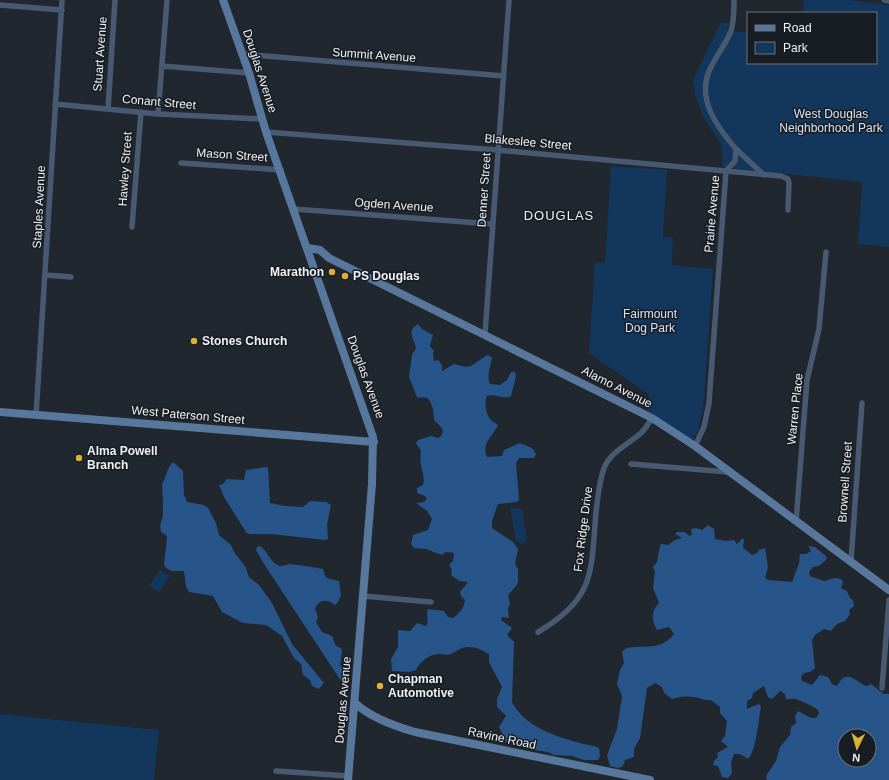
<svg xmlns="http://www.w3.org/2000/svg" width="889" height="780" viewBox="0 0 889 780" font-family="Arial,sans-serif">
<rect width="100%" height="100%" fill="#21272e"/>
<path fill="#13365d" d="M804 0H848L889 5V247L858 244 862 182 722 167 723 152 720 142 703 117 695 93 693 80 721 22 728 23 727 30 748 33V63H876V13H803Z
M611 166 667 170 663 237 673 238 672 265 713 269 704 402 698 431 692 440 647 410 649 395 589 353 595 262 605 263Z
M510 508 522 509 527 539 522 545 516 540Z
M160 570 170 576 159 592 149 586Z
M0 714 159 730 154 780H0Z"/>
<path fill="#275489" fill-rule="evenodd" d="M418 324 422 329 433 335 430 346 434 351 433 354 434 361 438 360 442 365V371L454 364 466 367 471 366 487 355 492 357C491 366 486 375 490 384L500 385 507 380 511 372H515L516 376 511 396C503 400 495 393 487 396 484 402 486 415 491 420 493 423 496 423 498 425 492 437 481 444 487 457L502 456 504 450 520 443 532 448 536 454 534 458H519L516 463 519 500 517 502 498 504 492 521V528L513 542 518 549 515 564 518 569V581L517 585 508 595 510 604 508 608 509 618 502 617 501 620 512 628 507 635 514 642 512 702C525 727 555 736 580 743 587 745 593 745 599 748L600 756 598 760H584L572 756 554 755 548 752 534 750 522 744 506 742 502 738V733L499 727 506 716 497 707V699L502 687 489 662V654C481 649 471 645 462 648 457 650 453 654 447 655 444 655 441 653 438 654 428 655 420 662 416 670L410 672 392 671 391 659 398 647V630L410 631 417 623 426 626C430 620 425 615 428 609L444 611 448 617 453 618C460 613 464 608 465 600L461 596 460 592 468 582 459 581 451 575 452 569 449 565 453 561 454 553 446 552 442 555 426 549 414 548 411 544 413 535 428 530 432 519 427 511 416 503 424 502 427 499 425 496 417 493V488L423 485C426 475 418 465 421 451L416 443 418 440 431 436 438 438 441 436C446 428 439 426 434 420 434 414 433 402 427 398 424 397 420 398 417 397L409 377 412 355 416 348C414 338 406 331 418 324Z
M173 462 183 471 184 495 187 502 204 505 208 508 216 523 219 535 231 545 234 552 245 566 249 577 259 585 272 603 292 644 324 683 319 689 312 686 310 680 303 675 301 664 294 658 282 636 266 625 243 623 222 612 213 596 189 592 186 586 184 571C175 571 169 573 164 565L167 536 161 532 160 526 163 515V501L162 484C167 477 166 468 173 462Z
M266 467 268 468 270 503 285 506 303 507 310 501 326 502 331 505 327 525 328 539 325 540 271 534H249L246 532 224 497 219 485 223 484 227 479 244 480 246 470Z
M708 525 714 529 715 539 726 541 734 540 737 544 742 539H744L743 548 752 555 757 553 759 550 765 548 768 567 765 578 768 580 792 582 799 563 800 554H806L811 551 808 546 815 547 827 557 826 560 819 566 813 567 809 572 810 576 824 581 835 578 841 579 843 582 841 588 847 591 850 598 853 600 854 606 849 610 850 614 845 621 837 624 831 631 824 629 815 635 812 640 815 668 810 672 804 673 801 677 802 681 812 685 820 675 828 677 832 684 836 686C839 684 840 680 843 678 851 673 859 684 867 686L871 684 884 694H889V780H767L766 776 776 761 780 747 790 735 791 727 796 723 795 716 798 711 811 718H816L819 714 818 710C811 705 803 702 796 699 792 698 790 700 786 699L785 694 780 691 772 699 768 697 764 686 753 693 752 698 747 701V709L759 704 761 707C758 721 757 749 748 759L740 754H734L731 763 732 773 728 778 722 777 718 766 713 765 714 761 718 757 717 753 728 747 721 741 725 736 727 721 720 713V707L711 700C704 701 699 697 692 697 684 696 679 697 672 699L664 693 662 687 655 683 647 688 640 738 634 749V757L625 760 623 766 619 768 610 766 607 755 617 729 621 703 622 696 617 684 620 670 624 663 622 652C630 640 658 656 674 634L669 627 657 630C652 620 650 612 659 603L653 588 655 572 653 567 657 562 660 546 661 544 668 545 675 540 682 538 675 534 677 532H684L690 536 692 534 691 529 696 528 702 530ZM845 736H869V760H845Z
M260 546C268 551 270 563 280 566 283 566 286 565 289 564 293 564 320 568 323 569L325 576 327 578 339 581 341 595 338 602 335 605C327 599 321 599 315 608L318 617 316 622 322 632 332 636 336 646 341 648 342 652 340 665 347 672 348 687H345L264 564 256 550 257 547Z"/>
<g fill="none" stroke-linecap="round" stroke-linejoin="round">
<path stroke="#475a71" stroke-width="5.5" d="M884 0 889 1
M0 5 62 10
M242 54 504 76
M162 66 249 73
M55 104 158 114 263 119
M108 109 115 0
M158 114 167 0
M266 132 497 150 781 176 788 179 789 183 788 210
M736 149 764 175
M181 163 281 170
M294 209 492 224
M132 227 141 112
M46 275 71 277
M485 334 509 0
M36 415 62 0
M695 446 704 427 709 403 726 171 735 161 736 149C717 127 696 99 710 69 716 56 726 44 731 31 734 21 734 10 734 0
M631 464 728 472
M796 522 807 380 819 329 826 252
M851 562 862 403
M363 596 431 602
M538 632C595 599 591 573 596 512 598 497 599 482 604 468 611 451 629 444 641 433 646 428 649 423 652 418
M882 688 889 600
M276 771 349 776"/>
<path stroke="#58779c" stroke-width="8" d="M223 0 249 73 266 132 373 437 372 484 348 780
M308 248 320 250 329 258 652 418 695 446 889 590
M0 412 374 442
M355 703C371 718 394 726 415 732L650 780"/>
</g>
<g fill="#dbb233" stroke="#181d24" stroke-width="1.5">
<circle cx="332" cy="272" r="4"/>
<circle cx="345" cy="276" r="4"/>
<circle cx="194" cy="341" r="4"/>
<circle cx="79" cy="458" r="4"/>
<circle cx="380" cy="686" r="4"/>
</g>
<g text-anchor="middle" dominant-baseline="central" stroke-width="3" stroke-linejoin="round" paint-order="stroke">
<g font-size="12" fill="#edf1f5" stroke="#181d24">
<text transform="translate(100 54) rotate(-86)">Stuart Avenue</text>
<text transform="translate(374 55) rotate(4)">Summit Avenue</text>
<text transform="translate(260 71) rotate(72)">Douglas Avenue</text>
<text transform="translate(159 102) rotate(5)">Conant Street</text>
<text transform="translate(528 142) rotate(5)">Blakeslee Street</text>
<text transform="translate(232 155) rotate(4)">Mason Street</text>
<text transform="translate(125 169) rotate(-86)">Hawley Street</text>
<text transform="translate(484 190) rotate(-86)">Denner Street</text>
<text transform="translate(394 205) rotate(4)">Ogden Avenue</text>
<text transform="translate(39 207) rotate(-87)">Staples Avenue</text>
<text transform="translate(712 214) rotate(-85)">Prairie Avenue</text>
<text transform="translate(366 377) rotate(70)">Douglas Avenue</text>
<text transform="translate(617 387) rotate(27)">Alamo Avenue</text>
<text transform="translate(795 409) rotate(-84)">Warren Place</text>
<text transform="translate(188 415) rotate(5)">West Paterson Street</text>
<text transform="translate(845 482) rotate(-86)">Brownell Street</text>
<text transform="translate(583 529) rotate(-83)">Fox Ridge Drive</text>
<text transform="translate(343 700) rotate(-85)">Douglas Avenue</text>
<text transform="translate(502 738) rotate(12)">Ravine Road</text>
</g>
<g font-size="12" fill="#d5e2f2" stroke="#181d24">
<text x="831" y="114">West Douglas<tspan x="831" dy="14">Neighborhood Park</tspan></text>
<text x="650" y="314">Fairmount<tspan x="650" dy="14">Dog Park</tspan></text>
</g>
<g font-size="12" font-weight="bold" fill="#edf1f5" stroke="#181d24" text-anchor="start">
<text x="324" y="272" text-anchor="end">Marathon</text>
<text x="353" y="276">PS Douglas</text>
<text x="202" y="341">Stones Church</text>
<text x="87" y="451">Alma Powell<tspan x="87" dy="14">Branch</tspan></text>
<text x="388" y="679">Chapman<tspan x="388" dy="14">Automotive</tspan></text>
</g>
<g font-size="13" letter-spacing="1" fill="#edf1f5" stroke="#181d24">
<text x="559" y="215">DOUGLAS</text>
</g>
</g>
<rect x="747" y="12" width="130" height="52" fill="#181d24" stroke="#6d7278"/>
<rect x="755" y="25" width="20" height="6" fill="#58779c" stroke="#6d7278"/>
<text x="783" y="32" font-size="12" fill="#edf1f5">Road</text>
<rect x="755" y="42" width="20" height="12" fill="#13365d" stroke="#6d7278"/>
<text x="783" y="52" font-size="12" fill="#edf1f5">Park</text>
<g transform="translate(857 748) rotate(185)"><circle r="19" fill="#181d24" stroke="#6d7278"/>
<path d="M0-3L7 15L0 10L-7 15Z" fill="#dbb233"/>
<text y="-6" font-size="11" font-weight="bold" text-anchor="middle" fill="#edf1f5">N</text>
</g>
</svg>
